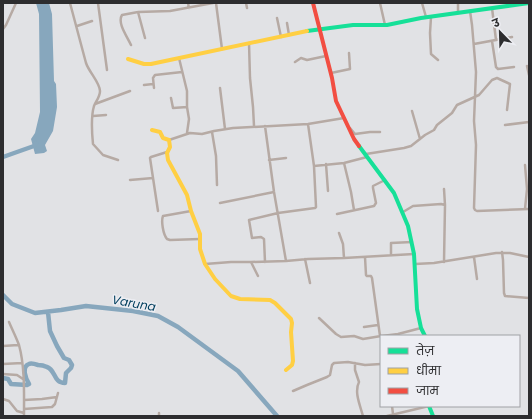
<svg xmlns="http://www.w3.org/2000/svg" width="532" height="419" viewBox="0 0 532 419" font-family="Poppins,'Noto Sans Devanagari',sans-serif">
<rect width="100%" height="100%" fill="#e1e2e5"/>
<path fill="#87a7bd" d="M36 3H49L52 14 54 81 56 84 57 107 53 131 45 145 47 151 44 153 35 154 31 139 35 133 40 112 39 14Z"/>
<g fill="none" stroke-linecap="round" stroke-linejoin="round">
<path stroke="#87a7bd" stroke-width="4.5" d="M3 157 17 152 34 146 36 143
M3 295 12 304 35 313 61 310 86 306 133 311 158 316 178 327 238 371 277 416
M3 378 8 379 11 384 27 385 29 384C26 379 21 367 29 364 31 363 35 364 38 365 41 365 45 366 47 367 56 370 53 383 65 383L66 373 71 368 72 365 69 360 64 358 57 346 50 331 48 312"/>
<path stroke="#b6aaa4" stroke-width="2.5" d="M70 3 86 63C89 72 100 83 100 91 100 97 96 101 94 106 91 116 92 134 93 144L103 155 118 160
M98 3 107 70
M188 3 189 8
M216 3 222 49
M246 3 247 8
M380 3 385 25
M422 3 426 17
M458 3V13
M492 8 496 40
M470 11 472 25 476 72 474 121 476 145 474 208 475 210 477 211 529 209
M138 12 145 38
M431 17 430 33 431 54 438 60
M277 18 281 37
M287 23 289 35
M77 26 92 21
M3 29 6 25 16 3
M492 41 496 67 498 69 514 67
M249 43 250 78 253 107 254 126
M474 44 512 37
M131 45C127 36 117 23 122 15L138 12 170 11 213 3
M179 58 187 91V107L189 119 187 133
M295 62 301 58 307 60 326 56
M527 66 529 75
M331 73 350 69 349 53
M144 85 153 84
M154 88 153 78 155 75 182 72
M220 88 225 129
M171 98 173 108 187 107
M95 104 130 91
M412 111 420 139
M93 116 106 115
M505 125 529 122
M265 126 274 192 286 261
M350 128 355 134 370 132H380
M212 132 216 156 217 185
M169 140 190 133 202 134 214 131 233 128 308 124 344 118
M366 154 404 148 411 146 425 135 434 130 437 125 452 113 457 105 479 95 492 80 497 78 510 84 507 110
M269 160 286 158
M344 163 351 192 354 210
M326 164 328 191
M314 166 344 163 367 157
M130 180 153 178
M444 189 445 205 444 262
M220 203 274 192
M525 209 527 189 525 165
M158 211 150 158 151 157 167 152
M191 211 163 216C161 221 163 234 167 239L170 240 200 239
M403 212 413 206 441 204 445 205
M337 214 374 206 376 203 373 188V186L385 180
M339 233 343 244 344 258
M502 252 503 260 504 293 505 296 529 298
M391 255V243L412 242
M365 257 366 275 367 276H371L372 278 380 336
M474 257 477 279
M305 259 310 283
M251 262 258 276
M265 262 264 239 261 237 252 238 249 220 278 213 315 208 316 207 314 166 308 124
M205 264 231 262H251L286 261 308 259 344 258 414 254
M415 264 434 263 496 253H510L529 257
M319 318 336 334 341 337 354 336 363 339 381 336
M9 322C12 329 16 337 19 345 25 367 24 393 24 416
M364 327 378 325
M382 336 398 334 421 328
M3 346 18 345
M355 363V370L359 382C354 392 360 405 363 416
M3 364 22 363
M3 374 17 375 23 379
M293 391 307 385 327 377 330 375 332 365 334 363 348 362 365 365 381 364
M3 399 9 401 17 411 24 413
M24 400 42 399 57 397
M392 406 393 414
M24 409 52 407 55 404 58 393
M159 413V416
M387 416 429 406"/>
<path stroke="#16e098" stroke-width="4" d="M307 31 353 25H387L421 18 529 3
M359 146 394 193 408 226 414 254 417 309 421 328 425 336
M429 406 433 416"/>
<path stroke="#ffcf43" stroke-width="4" d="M128 59 144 64H151L307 31
M152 130 160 132 163 138 169 140 170 147 167 153 168 160 187 195 191 211 200 234V249L205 264 215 279 231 296 240 299 270 300 275 303 291 319 292 323 291 332 293 361 292 365 286 370"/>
<path stroke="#f24e42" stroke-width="4" d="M313 3 332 78 336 101 354 139 359 146"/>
</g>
<g text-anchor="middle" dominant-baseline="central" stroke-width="3" stroke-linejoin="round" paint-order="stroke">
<g font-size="12" font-style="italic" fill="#003e5d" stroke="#edeef3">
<text transform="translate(134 303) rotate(10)">Varuna</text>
</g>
</g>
<rect width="532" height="419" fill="none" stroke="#2d2d2f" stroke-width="8"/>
<rect x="380" y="335" width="140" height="72" fill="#edeef3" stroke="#a0a1a5"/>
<rect x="388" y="348" width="20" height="6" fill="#16e098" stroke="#a0a1a5"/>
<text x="416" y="355" font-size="12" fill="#2d2d2f">तेज़</text>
<rect x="388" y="368" width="20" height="6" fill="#ffcf43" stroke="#a0a1a5"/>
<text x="416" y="375" font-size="12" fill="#2d2d2f">धीमा</text>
<rect x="388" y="388" width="20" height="6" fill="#f24e42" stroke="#a0a1a5"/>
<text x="416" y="395" font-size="12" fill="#2d2d2f">जाम</text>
<g transform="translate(500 32) rotate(337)" stroke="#edeef3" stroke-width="3" paint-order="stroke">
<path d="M0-3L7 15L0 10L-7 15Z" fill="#2d2d2f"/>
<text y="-6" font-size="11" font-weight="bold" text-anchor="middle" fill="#2d2d2f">उ</text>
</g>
</svg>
